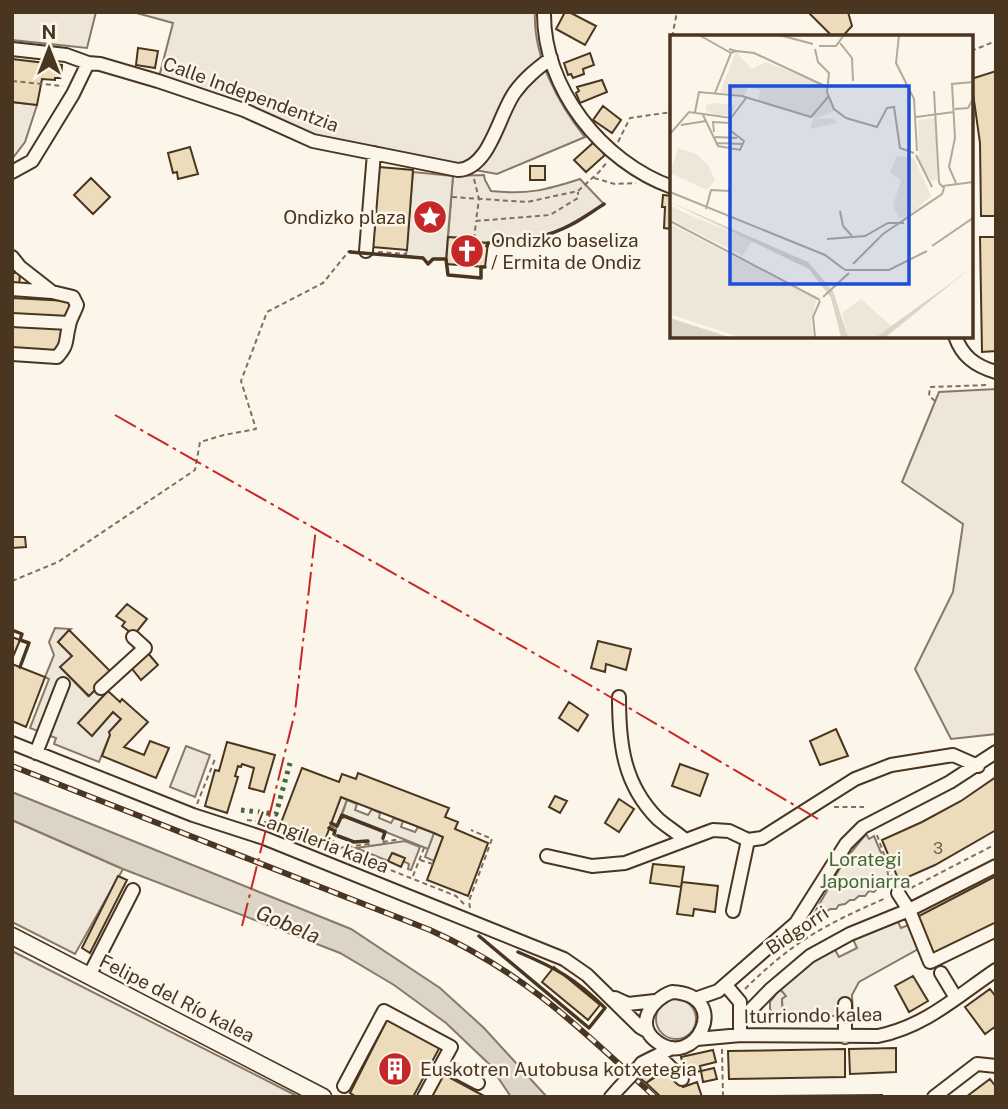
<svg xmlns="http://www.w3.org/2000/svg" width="1008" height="1109" viewBox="0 0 1008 1109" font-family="'Public Sans',sans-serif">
<rect width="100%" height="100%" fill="#fbf6e9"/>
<path fill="#ede6d9" stroke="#887966" stroke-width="2" d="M12 12H96L87 48 12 40Z
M133 12H535C533 56 558 104 585 137L497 174 313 141 158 81 173 23Z
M484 175 485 180 491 191C527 195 546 190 580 179L604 204C595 210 586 218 576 223 548 237 505 245 474 242V239L448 237 453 176Z
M996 389V734L951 739 915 669 953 592 963 524 902 482 939 392Z
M186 746 210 755 195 797 170 787Z
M341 797 347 800 337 826 331 823Z
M12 820 123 869 75 954 12 922Z
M434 833 443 837 434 861 425 857Z
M866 834 869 839 874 836 887 867 889 882 884 888 879 887 874 892 869 891 865 896H859L854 900H850L845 904 839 905 836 909H830L825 913 812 917 844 861Z
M405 841 420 847 411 870 408 869 409 864 403 861 404 858 393 853 388 861 356 848Z
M12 951 299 1097H12Z
M780 989 787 996 782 999 783 1016 774 1014 770 1009V1002Z
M656 1019a20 20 0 1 1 40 0a20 20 0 1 1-40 0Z"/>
<path fill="#ede7d9" stroke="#887966" stroke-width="2" d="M12 102 37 105 25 142 12 159Z
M413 172 453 176 446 259H433L428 264 423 258 406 256Z
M55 628 71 629 58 642 72 656 61 668 88 696 99 686 108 691 79 723 92 735 113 712 121 719 109 732 110 735 99 762 54 744 56 738 30 728 49 679 45 677 54 655 49 642Z
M347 800 357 804 355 810 368 815 372 809 380 813 379 818 391 823 394 818 403 821 401 827 415 832 418 827 434 833 428 849 386 832 383 838 384 844 369 846 368 841 354 842 334 834 340 818H343L342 815Z
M897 920 901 928 911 924 920 948 859 982 852 995 853 1016H783L782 999 786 996 780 989 808 965 834 948 839 957 857 948 853 939Z"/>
<path fill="#dcd4c6" stroke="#887966" stroke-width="2" d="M12 792 351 929 440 988 484 1028 547 1097H511L489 1064 446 1023 394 985 340 953 123 869 12 820Z"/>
<path fill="#ecdcbc" stroke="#4a3520" stroke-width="2" d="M565 12H569L596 26 585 45 556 29Z
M808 12H848L852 26 842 37H833Z
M138 48 158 51 155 68 136 65Z
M590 53 594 65 583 69 584 74 573 78 571 74 568 75 564 63Z
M12 59 62 65 61 78H55V80L42 79 37 105 12 102Z
M996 71V216H981L980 143 971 79Z
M602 80 607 92 580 103 576 93 579 91 577 87Z
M603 106 621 120 612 133 593 120Z
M594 142 605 155 586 172 574 160Z
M190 147 198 174 178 179 177 172 173 173 168 153Z
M530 166H545V180H530Z
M379 167 413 170 407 250 373 247Z
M91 178 110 197 93 214 74 195Z
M663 195 672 196V229L664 228 665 207H662Z
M448 237 474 239V242L488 243 485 267 446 264Z
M980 237H996V351L982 352Z
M12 273H20L19 288H12Z
M12 298 69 301 70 319 12 316Z
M12 326 61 329 59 352 12 349Z
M12 535V537H25L26 547 12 548Z
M127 604 147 619 134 635 122 626 125 622 116 616Z
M69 630 112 673 89 696 60 667 72 656 58 642Z
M12 637 20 640 12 659Z
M598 641 631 649 626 670 606 664 605 672 591 668Z
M147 652 158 665 141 680 129 665Z
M12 664 45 677 26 727 12 721Z
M108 691 120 702 122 699 148 722 124 747 144 755 150 741 169 748 156 778 102 756 110 735 109 732 121 719 113 712 92 736 78 723Z
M569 702 588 715 578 731 559 718Z
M836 729 848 756 820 765 810 741Z
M227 742 275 755 264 792 249 788 254 768 242 764 241 767 238 766 235 776 238 777 227 813 205 806 215 770 219 771Z
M680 764 708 774 700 796 672 786Z
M302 768 339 782 342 774 356 779 358 773 449 808 445 817 458 822 455 829 488 843 468 896 427 880 443 837 434 833 341 797 325 840 281 823Z
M996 777V830L935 865 899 881 882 840 922 822 961 801Z
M555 796 567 801 560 813 549 807Z
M619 799 634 809 619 832 605 823Z
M392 853 405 858 401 867 388 861Z
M653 864 684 867 681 887 650 883Z
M118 876 127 880 90 953 82 948Z
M996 876V926L931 957 917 917Z
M682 882 718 886 715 912 694 909 693 916 677 914Z
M554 967 600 1005 588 1020 542 982Z
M913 976 928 1001 909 1012 895 986Z
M990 989 996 997V1026L985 1034 965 1007Z
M388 1018 441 1045 413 1097H357L350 1093Z
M896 1048V1072L850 1074 849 1049Z
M845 1049V1077L729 1079 728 1051Z
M713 1050 716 1062 700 1066 701 1071 685 1074 681 1057Z
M714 1068 717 1079 703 1082 701 1071Z
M654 1069 657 1076 646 1083 640 1078Z
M668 1073 683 1087 697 1082 702 1097H661L646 1083 654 1077Z
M443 1074 486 1097H430Z
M990 1079 996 1087V1097H966Z
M882 1095 884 1097H771L772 1096Z"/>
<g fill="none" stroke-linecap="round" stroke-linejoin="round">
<g stroke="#4a3520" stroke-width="16">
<path id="minor" d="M544 12C543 88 602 162 672 187
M12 49 66 55 88 63 100 64 158 81 244 110 313 141 458 170C490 169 499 113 515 92 525 78 538 68 551 58
M12 172 32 161 73 94 88 63
M366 251 374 153
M12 257 20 267 52 292
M12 289 52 292 73 297 77 305C75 312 70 318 69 326 65 341 69 344 57 357L12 354
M12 320 69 323
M955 336C962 356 975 366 996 372
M101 688 145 648 133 637
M619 697C619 743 623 784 658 819 666 826 676 832 684 839
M12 743 193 815 264 838 564 959 587 975 640 1027 647 1031
M36 753 63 684
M547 856 592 866 625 863 713 830 729 831 748 840 762 838 855 779 891 765 953 755 978 766
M898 893 909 910 930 962 996 930
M733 911 748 840
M941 973 956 998
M89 976 133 890
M729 989 740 1002V1021
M672 992C734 995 695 1072 656 1041 634 1024 652 999 672 992Z
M615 998 628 1004 655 1001
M695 999 718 991 796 923 846 844 863 827 950 782 996 752
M845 1004V1037
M740 1029V1021L771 989 810 956 850 934 909 910 996 866
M697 1039 741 1035 878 1036C926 1026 956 997 996 970
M659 1056 682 1079
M442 1064 478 1083
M638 1068 642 1063 672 1048
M344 1086 384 1011 451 1047 424 1097
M611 1097 619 1088
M934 1097 977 1064 996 1066"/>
</g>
<g stroke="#4a3520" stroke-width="19">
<path id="major" d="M12 936 323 1097"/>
</g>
<path stroke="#7f6f5c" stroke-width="2" stroke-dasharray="5 3.5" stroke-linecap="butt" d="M672 37 677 12
M672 38 670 51 672 60
M971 51 996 41
M12 81 63 86
M618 142 630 118 672 112
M594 178 615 184 636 183
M474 179 479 199 476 221 550 215 578 198V192
M452 197 527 202 578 191 599 172 607 162
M474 239 476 222
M378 252 407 254
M935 401 929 396 930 387 989 385
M12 581 58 562 195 470 200 442 224 435 256 429 241 381 267 312 323 283 349 251H355
M197 804 215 759
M834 807H864
M342 818 343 815
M247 820 272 823 456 896 465 905
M330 826 336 828
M877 835 894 882
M383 842 400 839
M332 845 336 835
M339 848 368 844
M420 860 433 864
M413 876 424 848
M911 888 996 844
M470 908 469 901 492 839 471 830
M745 989C792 942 826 924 886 898
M722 1049 723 1097"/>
<use href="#minor" stroke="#fbf6e9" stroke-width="12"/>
<use href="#major" stroke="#fbf6e9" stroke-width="16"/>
<g stroke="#4a3520" stroke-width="6">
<path id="rail" d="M12 766 430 930C524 972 581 1029 655 1097"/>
</g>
<use href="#rail" stroke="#fbf6e9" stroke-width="3.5" stroke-dasharray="10" stroke-linecap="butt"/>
<g stroke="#4a3520" stroke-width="16" stroke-linecap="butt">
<path id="minor-bridge" d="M619 1088 638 1068"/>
</g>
<use href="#minor-bridge" stroke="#fbf6e9" stroke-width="12"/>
<path stroke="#436837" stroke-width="5" stroke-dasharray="3.5 5" stroke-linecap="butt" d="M241 810 276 814 290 763"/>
<path stroke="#4a3520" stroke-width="3.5" d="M487 246 488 243C504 240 522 241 538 237 563 232 583 218 604 204
M350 252 423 258 428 264 433 259H446L448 275 481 278V267H485
M12 630 22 634 20 640 29 643 20 667
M344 816 385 832 383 838
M331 823 337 826 342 815
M329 828 335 831 334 834
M338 836 354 842 368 841
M479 936 589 1028 605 1008C576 979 556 968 518 952"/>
<path stroke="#c62828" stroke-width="2" stroke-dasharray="24 5 3.5 5" stroke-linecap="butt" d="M115 415 583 681 818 819
M242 926 295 712 316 528"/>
</g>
<defs>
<g id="sight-disc" transform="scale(1.75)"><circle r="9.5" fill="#c62828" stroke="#fbf6e9"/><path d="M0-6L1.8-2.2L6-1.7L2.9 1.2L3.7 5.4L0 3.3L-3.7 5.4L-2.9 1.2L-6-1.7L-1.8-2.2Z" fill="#fff"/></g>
<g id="church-disc" transform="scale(1.75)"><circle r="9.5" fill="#c62828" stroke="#fbf6e9"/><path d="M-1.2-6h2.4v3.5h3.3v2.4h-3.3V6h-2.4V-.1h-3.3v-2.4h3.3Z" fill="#fff"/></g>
<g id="building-disc" transform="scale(1.75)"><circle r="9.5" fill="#c62828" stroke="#fbf6e9"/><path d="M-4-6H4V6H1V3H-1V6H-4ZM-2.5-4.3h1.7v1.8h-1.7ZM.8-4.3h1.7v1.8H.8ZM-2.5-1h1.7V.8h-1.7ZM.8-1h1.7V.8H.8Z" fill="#fff"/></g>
</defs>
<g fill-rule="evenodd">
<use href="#sight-disc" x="430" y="217"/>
<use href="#church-disc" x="467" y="251"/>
<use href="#building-disc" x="395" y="1069"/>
</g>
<g text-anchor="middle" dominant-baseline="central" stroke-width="5" stroke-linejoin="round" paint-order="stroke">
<g font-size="16" fill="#725f47">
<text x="938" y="848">3</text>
</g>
<g font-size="19" fill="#4a3520" stroke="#fbf6e9">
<text transform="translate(251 94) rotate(20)">Calle Independentzia</text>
<text transform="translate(323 842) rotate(21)">Langileria kalea</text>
<text transform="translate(797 930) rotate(-34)">Bidgorri</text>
<text transform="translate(177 998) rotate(27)">Felipe del Río kalea</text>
<text transform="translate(813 1015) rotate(-1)">Iturriondo kalea</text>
</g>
<g font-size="19" fill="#4a3520" stroke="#fbf6e9" text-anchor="start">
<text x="406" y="217" text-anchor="end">Ondizko plaza</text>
<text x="491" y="240">Ondizko baseliza<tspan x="491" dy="22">/ Ermita de Ondiz</tspan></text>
<text x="420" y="1069">Euskotren Autobusa kotxetegia</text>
</g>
<g font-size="19" fill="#436837" stroke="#fbf6e9">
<text x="865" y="859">Lorategi<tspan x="865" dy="22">Japoniarra</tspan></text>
</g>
<g font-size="21" font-style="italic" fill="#4a3520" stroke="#fbf6e9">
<text transform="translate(288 924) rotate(23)">Gobela</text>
</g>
</g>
<g transform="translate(670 35)">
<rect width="303" height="303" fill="#fbf6e9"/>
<path d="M66 17 82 34 96 27 155 50 164 76 146 84 163 83 167 88 140 94 144 82 88 66 90 55 78 52 75 60 50 57ZM44 68 66 70 61 80H47L36 76V70ZM266 83 267 144 262 147 249 128 248 85ZM8 113 26 119 38 130 45 145 37 155 0 138ZM227 121 244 123 261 161 238 182 229 183 223 171 231 145 220 137ZM0 171 20 180 82 206 73 221 0 184ZM0 189 147 264 141 284 143 302H69L0 279ZM191 264 221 291 206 302H178L172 278Z" fill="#ede6d9"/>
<path d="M0 167 138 227 163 256 178 302H171L161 263 139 234ZM303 231 216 302H206L277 251ZM0 283 59 302H0Z" fill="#dcd4c6"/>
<path fill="none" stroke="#b4a999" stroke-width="2" d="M29 0 61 18 66 16 59 14M109 0 143 9M229 0 226 28 244 64 247 116M170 8 182 23 183 46M149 11H166L174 0M145 14 148 27 159 38 157 57 164 74 176 83 207 92 217 73 224 72 230 113 244 118M66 16 84 18 157 52M264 56 269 148M45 58 61 18M285 74 298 73 303 64M25 77 29 57 72 61 141 82 158 62M33 80 48 111 70 115 74 106 61 96V84M246 82 284 77M11 90 36 86M44 97 43 87 61 88M0 99 19 77 61 83 76 63M45 102 67 103M47 108 72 109M246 120 262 152M286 148 279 132 285 103 282 49 303 47M273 151 303 147M0 157 155 220 175 235M36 174 41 155 60 156M170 176 173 191 182 201M0 186 150 265M157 204 195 201 218 188H234M262 211 303 183M183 229 213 199 272 159 274 153 269 148M175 235H219L257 216M153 262 179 238M145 302 143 282 150 266"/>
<path fill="#1d4ed8" fill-opacity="0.15" stroke="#1d4ed8" stroke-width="3.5" d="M60 51H239V249H60Z"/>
<rect width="303" height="303" fill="none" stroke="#4a3520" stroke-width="3.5"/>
</g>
<rect width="1008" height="1109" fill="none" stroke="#4a3520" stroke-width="28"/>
<g transform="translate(49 49)" stroke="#fbf6e9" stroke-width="5" paint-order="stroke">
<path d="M0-5L12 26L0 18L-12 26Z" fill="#4a3520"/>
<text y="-10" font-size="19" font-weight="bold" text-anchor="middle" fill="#4a3520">N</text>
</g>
</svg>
